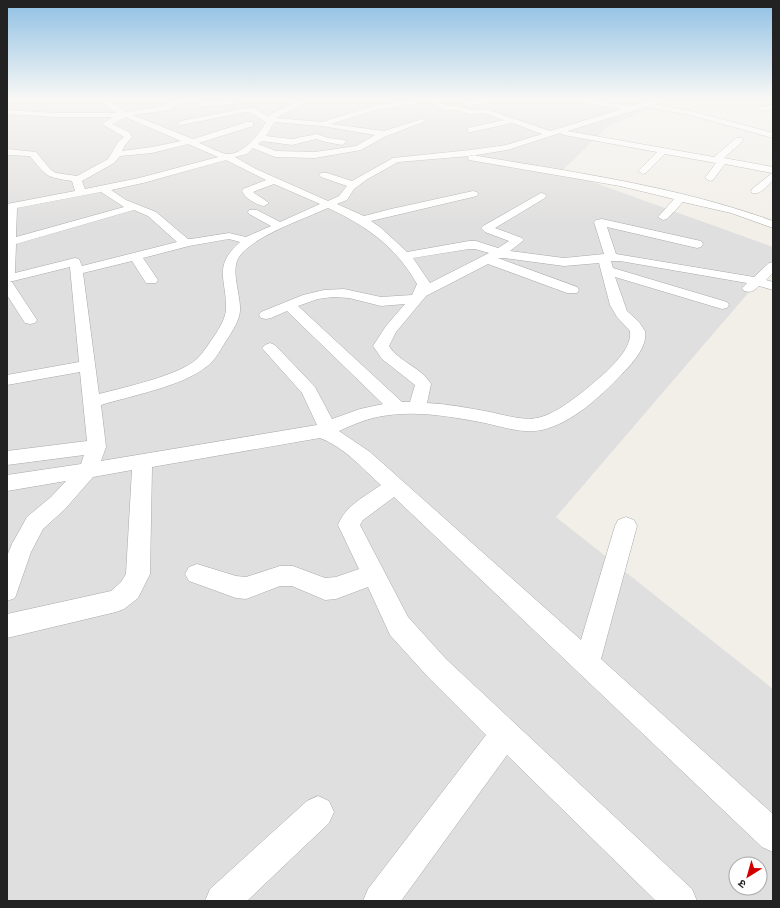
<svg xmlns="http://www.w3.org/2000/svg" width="780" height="908" viewBox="0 0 780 908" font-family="'Fira Sans','Noto Sans Devanagari',sans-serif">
<rect width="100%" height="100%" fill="#f2efe9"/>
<path fill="#e0dfdf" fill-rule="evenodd" d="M7 98H650L660 105 608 126 562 171 773 247V264L556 517 773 689V901H7ZM736 864H760V888H736Z"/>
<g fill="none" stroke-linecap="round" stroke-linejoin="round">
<g stroke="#a9a9a9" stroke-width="1">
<path id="minor" d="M96 98H104L126 112 163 106 164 104 175 102 173 98H179L183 103 181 104 171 107 170 110 133 115 193 139 247 122H253V126L199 143C208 146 217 152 226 154 242 156 260 134 266 122L250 112H246L181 125 177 123 181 121 246 108H254L269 117 270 114 293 104 287 98H294L302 104 276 118 322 122 374 106 425 98H435L447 106H458L471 110 485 109 550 131 622 109 566 100 563 98H579L631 106 659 98H669L654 104 691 111 773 133V138L690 115 646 107 567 131 714 157 736 138H742L743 140 742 142 724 158 773 167V180C767 186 761 195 752 193L751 191 752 189 772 173 725 164 713 180 710 181 705 178 716 163 665 154 646 173 643 174 638 171 657 152 564 135 560 133 507 150 470 156 398 162 366 180 354 189 347 200 337 204 364 216 391 209 473 191 477 192 478 194 477 196 371 221 380 227 407 252 469 241H476L498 248 509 241 485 232 481 228 483 226 541 193 545 194 546 196 545 198 495 228 522 238 524 240 510 251 564 258 604 254 594 222 596 220 602 219 701 241 703 244 701 247 697 248 607 227 616 254 754 277 769 263 773 262V273L766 280 773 282V290L759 286C754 291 751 293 744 291L742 288 747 283 620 261H611L613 268 727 302 729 305 727 308 722 309 615 277 627 311 639 322 645 331C648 347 631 365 621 375 600 397 572 423 542 430 523 434 503 427 485 423 448 416 410 409 373 418 361 421 350 426 339 431L370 452 581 640 615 526 618 520 626 517 634 520 637 526 601 659 773 814V852L762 847 394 497 363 520 360 525 408 617 446 659 692 889 697 901H656L507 755 401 901H363L368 889 486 735 428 677 390 635 368 587 336 599 325 600 292 586H280L246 599 236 598 189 581 185 574 189 567 197 564 236 576 246 577 280 566H293L325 578 336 577 359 569 338 525C345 506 364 497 381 485 362 468 344 447 320 438L152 467 150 574 138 598 124 609 116 612 7 638V614L111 591 121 582 126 574 132 470 93 477 65 509 43 529 31 552 15 598 7 601V556L12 544 27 517 51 497 66 481 7 491V475L81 464 84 455 7 465V451L87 441 80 372 7 385V375L79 362 70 267 9 282H12L37 320 35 323 30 324 25 323 7 295V204L75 191 72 181C46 177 47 177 30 156L7 155V149L36 152 51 170 56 173 77 176 108 159 118 142 124 137 102 124 113 117H56L7 114V110L56 113H117ZM430 101 443 110H457L470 114 484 113 504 120 468 128V132H471L512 123 542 134 506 145 470 150 393 158 352 181 327 173H321L319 175 321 177 347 186 339 196 328 201 256 169 235 157 247 154 253 148 275 157 315 158 361 150 384 137 426 121 422 119 384 131 331 124 375 110ZM125 117 181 141 152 147 122 151 125 145 132 137 129 132 112 124ZM274 122 322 126 375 135 356 146 315 152 276 151 258 144 262 141 292 145 316 139 326 142 342 145 346 142 345 140 328 138 317 134 292 139 266 136ZM188 144 218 157 139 178 85 189 82 181 114 163 120 156 152 153ZM226 160 266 180 243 189 242 191C246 199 255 204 264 206L269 203 253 192 274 184 320 204 280 222 257 210H249L248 212 249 214 271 226 246 237 229 233 191 239H188L156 212 126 200 111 190 143 183ZM101 192 124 207 16 237 17 208ZM328 208C367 226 396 247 417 284L412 295 381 297 344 289 324 290 303 295 261 312 259 315 261 318 266 319 271 318 287 311 383 404 360 409 332 419 315 387 275 345 270 343 265 345 262 348 302 393 317 425 101 461 106 447 101 405C130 396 183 386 206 367 216 360 221 348 228 338 233 330 239 321 240 311 241 295 230 270 239 257 253 236 304 219 328 208ZM134 210 148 216 177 242 82 266 79 259 75 258 15 273 16 244ZM229 239 240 242C212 267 227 279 226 310 225 319 220 327 215 335 209 343 204 352 197 359 178 376 125 387 99 394L83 273 132 261 146 283H156L158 280 143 258 189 246ZM469 249H475L489 253 430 283 413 258ZM498 258H504L564 266 599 263 610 305 617 317 630 331C632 347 616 362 606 372 590 386 562 411 541 417 526 422 505 415 490 412 469 408 448 404 427 403L431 384C421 367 399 362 389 346L396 332 426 296 488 264 567 293H577L579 290 577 287ZM333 297 349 298 381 306 405 304 386 326 373 346 382 359 415 385 410 402H402L298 306 318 299Z
M493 98H534L531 100 501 101 467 106 463 104 467 102Z
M233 101 237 103 235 104 202 106 198 104 202 102Z
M773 105V109L761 111 757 109 758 107Z
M472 155C573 172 676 186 773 221V228L731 213 683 202 667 219 663 220 658 217 674 199 620 186 469 160 468 158 469 156Z
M318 796 329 801 334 812 329 823 247 901H205L210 889 307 801Z"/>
</g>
<use href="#minor" fill="#fff" fill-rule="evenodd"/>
</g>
<linearGradient id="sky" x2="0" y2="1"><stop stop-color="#8fc0e4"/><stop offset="0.44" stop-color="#f9f8f5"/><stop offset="1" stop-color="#f9f8f5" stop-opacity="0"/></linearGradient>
<rect width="780" height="225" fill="url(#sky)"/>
<rect width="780" height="908" fill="none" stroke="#222222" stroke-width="16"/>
<g transform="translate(748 876) rotate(217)"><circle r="19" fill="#ffffff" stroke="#a7a7a7"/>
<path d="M0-3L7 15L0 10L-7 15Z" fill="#d40000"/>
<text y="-6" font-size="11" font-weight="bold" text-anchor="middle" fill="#222222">उ</text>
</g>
</svg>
